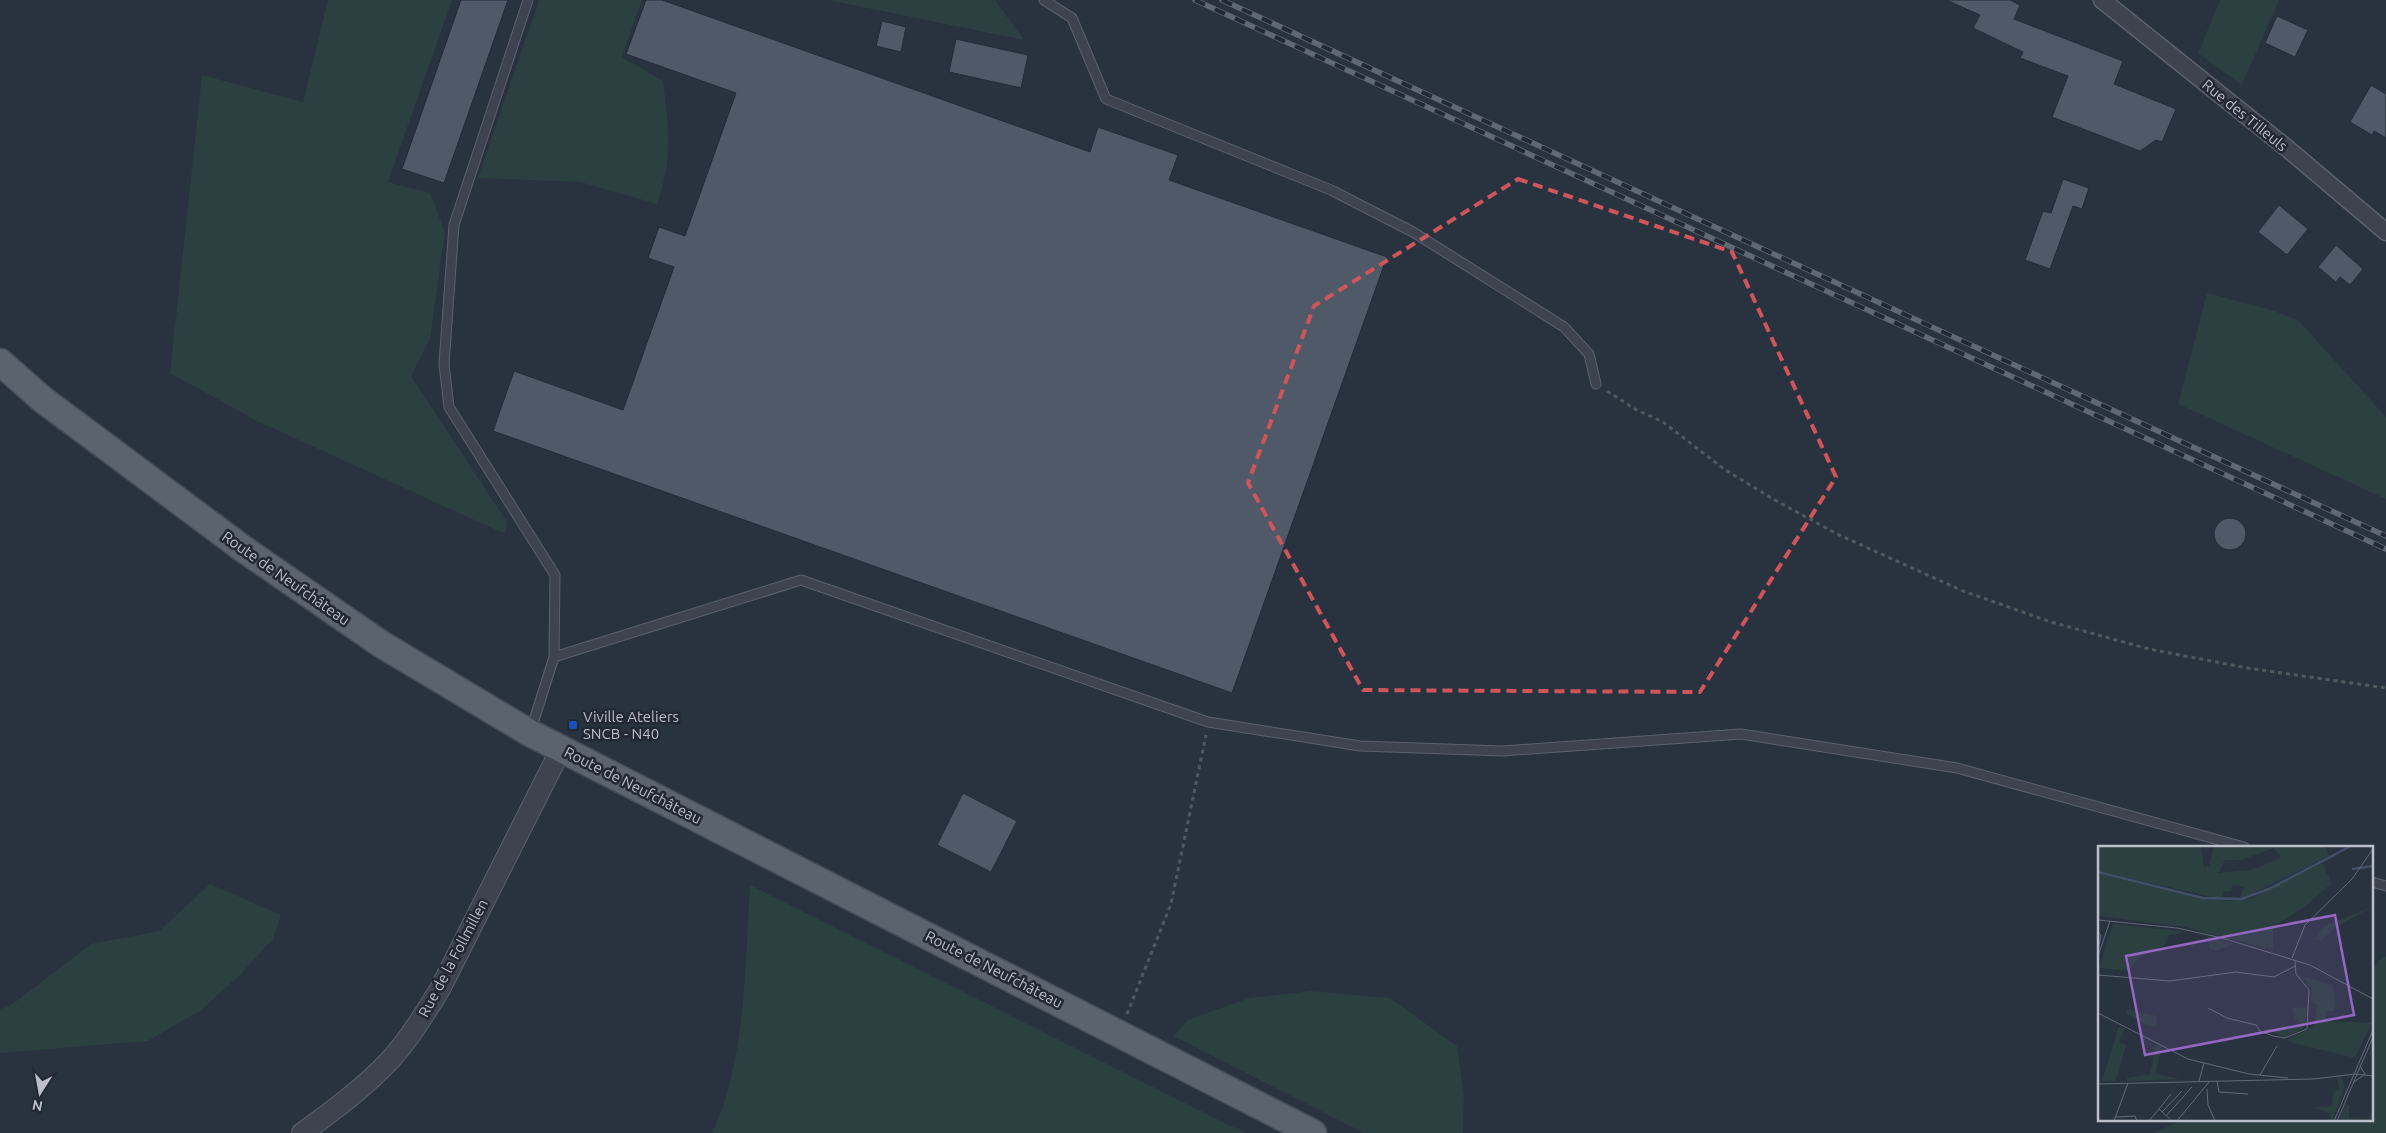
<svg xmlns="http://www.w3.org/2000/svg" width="2386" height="1133" viewBox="0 0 2386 1133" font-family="Ubuntu,sans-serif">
<rect width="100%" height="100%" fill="#29323f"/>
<path fill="#2c3f41" d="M328 0H452L388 182 430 193 445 232 430 339 411 376 507 522 505 534 257 421 170 373 202 75 303 102Z
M539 0H642L622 57 663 81C669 124 673 162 657 204L580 182 478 178Z
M828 0H995L1024 40Z
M2220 0H2279L2242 85 2198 53Z
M2207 293 2275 311 2299 321 2386 417V499L2178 404Z
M210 884 281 915 273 939 239 976 201 1010 148 1041 0 1053V1009L10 1006 91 944 159 931Z
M750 885 1229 1125 1246 1133H712C746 1062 745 963 750 885Z
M2383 956 2386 957V1133H2153L2185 1119H2372V970Z
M1311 991 1390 998 1457 1046 1464 1094 1463 1133H1364L1173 1036 1188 1020 1249 998Z"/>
<path fill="#505968" stroke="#242b37" d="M461 0H508L444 183 402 169Z
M646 0H662L1090 152 1098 127 1178 155 1169 180 1387 257 1232 693 493 431 514 371 623 410 674 267 648 258 659 227 685 236 736 93 626 54Z
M1946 0H2010L2020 5 2014 19 2123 61 2114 84 2176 109 2162 142 2156 140 2140 151 2052 117 2068 76 2020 58 2023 52 1973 28 1980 15Z
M2277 16 2308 30 2295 57 2265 43Z
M882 21 906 27 901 52 876 46Z
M956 39 1028 55 1021 88 949 72Z
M2371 85 2386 94V138L2374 131 2372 135 2350 122Z
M2063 179 2089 188 2082 209 2073 206 2050 269 2025 260 2043 211 2051 213Z
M2279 205 2308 229 2287 255 2258 232Z
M2336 245 2363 269 2350 285 2340 277 2336 282 2318 267Z
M2214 534a16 16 0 1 1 32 0a16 16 0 1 1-32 0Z
M963 793 1017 821 991 872 937 845Z"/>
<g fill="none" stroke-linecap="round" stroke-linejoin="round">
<g stroke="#5b626d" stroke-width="11">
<path id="service" d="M528 0 454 225 444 364 449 407 555 575 554 657 531 730
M1044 0 1072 18 1106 99 1331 190 1413 232 1564 327 1589 354 1596 384
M554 657 801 580 1208 722 1360 746 1503 751 1741 734 1957 768 2244 847
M2372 882 2386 886"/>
</g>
<g stroke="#5b626d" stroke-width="19">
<path id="minor" d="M2102 0 2288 149 2386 232"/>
</g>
<g stroke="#5b626d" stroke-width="22">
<path id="tertiary" d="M302 1133C334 1110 365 1087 391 1059 410 1038 425 1013 440 989L561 749"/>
</g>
<g stroke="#474d59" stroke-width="29">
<path id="primary" d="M0 362 42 399 242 548 381 644 530 733 1313 1133"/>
</g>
<path stroke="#4b5c5f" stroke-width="3" stroke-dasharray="4 4" stroke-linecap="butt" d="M1607 391 1635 409 1663 422 1724 469 1773 499 1837 534 1963 591 2051 622 2149 649 2247 668 2386 688
M1127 1014 1171 904 1206 735"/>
<use href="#service" stroke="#3d444f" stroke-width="9"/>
<use href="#minor" stroke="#3d444f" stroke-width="16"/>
<use href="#tertiary" stroke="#3d444f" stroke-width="20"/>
<use href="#primary" stroke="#5b636f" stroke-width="26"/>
<g stroke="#606876" stroke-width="5.5">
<path id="rail" d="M1195 0 2386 549
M1222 0 2386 536"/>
</g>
<use href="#rail" stroke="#222935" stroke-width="4" stroke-dasharray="11" stroke-linecap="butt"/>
</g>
<path fill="none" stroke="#ce5559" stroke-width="4" stroke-dasharray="10 6" stroke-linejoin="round" d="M1518 179 1732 252 1836 477 1700 692 1363 690 1248 483 1314 306Z"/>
<rect fill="#1a4fb4" stroke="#222935" stroke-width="2" x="568" y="720" width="10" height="10" rx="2.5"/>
<g text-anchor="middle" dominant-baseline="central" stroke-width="5" stroke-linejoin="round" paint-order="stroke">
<g font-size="15" fill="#babfca" stroke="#222935">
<text transform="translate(2245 115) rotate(39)">Rue des Tilleuls</text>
<text transform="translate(286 578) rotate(35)">Route de Neufchâteau</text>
<text transform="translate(633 785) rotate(27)">Route de Neufchâteau</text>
<text transform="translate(453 958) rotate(-62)">Rue de la Follmillen</text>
<text transform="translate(994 969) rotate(27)">Route de Neufchâteau</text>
</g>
<g font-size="15" fill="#babfca" stroke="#222935" text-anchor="start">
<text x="583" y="716">Viville Ateliers<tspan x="583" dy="17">SNCB - N40</tspan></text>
</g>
</g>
<g transform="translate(2098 846)">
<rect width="275" height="275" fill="#29323f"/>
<path d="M0 0H103L106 22 111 20 116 0H227L231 10 151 49 142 52 146 41 135 39 133 45 126 46 123 53 0 25ZM175 2 183 11 171 17 152 24 120 27 127 14H144ZM224 17 234 37 205 62 175 81V104L87 81 0 70V27L105 53 134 55 155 52ZM274 61 238 81 223 95 216 93 226 80ZM15 78 83 85 85 87 72 89 66 99 41 111 31 125 1 122ZM110 90 136 98 117 105 111 102ZM203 130 235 139 237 165H228V175L274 177 257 212 188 195 216 180 219 159 213 156 214 143ZM211 161 205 183 187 191 166 183 200 181 201 174 197 173 195 162ZM29 163 59 170 58 180H49L28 167ZM21 180 27 183 21 196 28 199 18 235H4ZM58 199 63 201 58 228 83 233 29 235V232L52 228ZM239 232 245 234 247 241 234 275H231L233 268 217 261 234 260 235 246 241 244ZM247 258 251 259V272L269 273 275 264V275H241Z" fill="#2c3f41" fill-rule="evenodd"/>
<path fill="none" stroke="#414f67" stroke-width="2.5" d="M254 23 275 20M0 26 105 52 143 53 171 43 253 0"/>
<path fill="none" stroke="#636a77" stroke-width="1" d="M0 74 79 82 124 92 212 119 275 153M0 86 3 90 0 102M0 110 12 75M194 112 207 79 254 33 275 3M0 129 72 135 138 126 176 131 197 120M110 162 129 172 158 179 162 185 175 190 187 192 209 183 211 144 198 128 197 115M0 167 90 213 151 228 190 232M162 229 179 200M101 235 106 217M119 235 121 246 150 248M256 236 267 228 262 220M0 238 215 233 258 228 275 230M109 243 110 259 117 275M64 266 84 245M68 270 94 241M18 271 37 270 39 275M72 273 61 263 73 248M16 275 30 237M51 275 61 263M79 275 111 236M236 275 275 184M239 275 275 191"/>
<path fill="#9467c3" fill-opacity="0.15" stroke="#9467c3" stroke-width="2.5" d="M237 69 256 169 47 209 28 110Z"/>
<rect width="275" height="275" fill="none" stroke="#babfca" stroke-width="2.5"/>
</g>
<g transform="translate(40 1093) rotate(191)" stroke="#222935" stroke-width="4" paint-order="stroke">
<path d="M0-4L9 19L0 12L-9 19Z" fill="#babfca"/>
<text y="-8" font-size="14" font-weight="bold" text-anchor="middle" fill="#babfca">N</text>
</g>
</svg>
